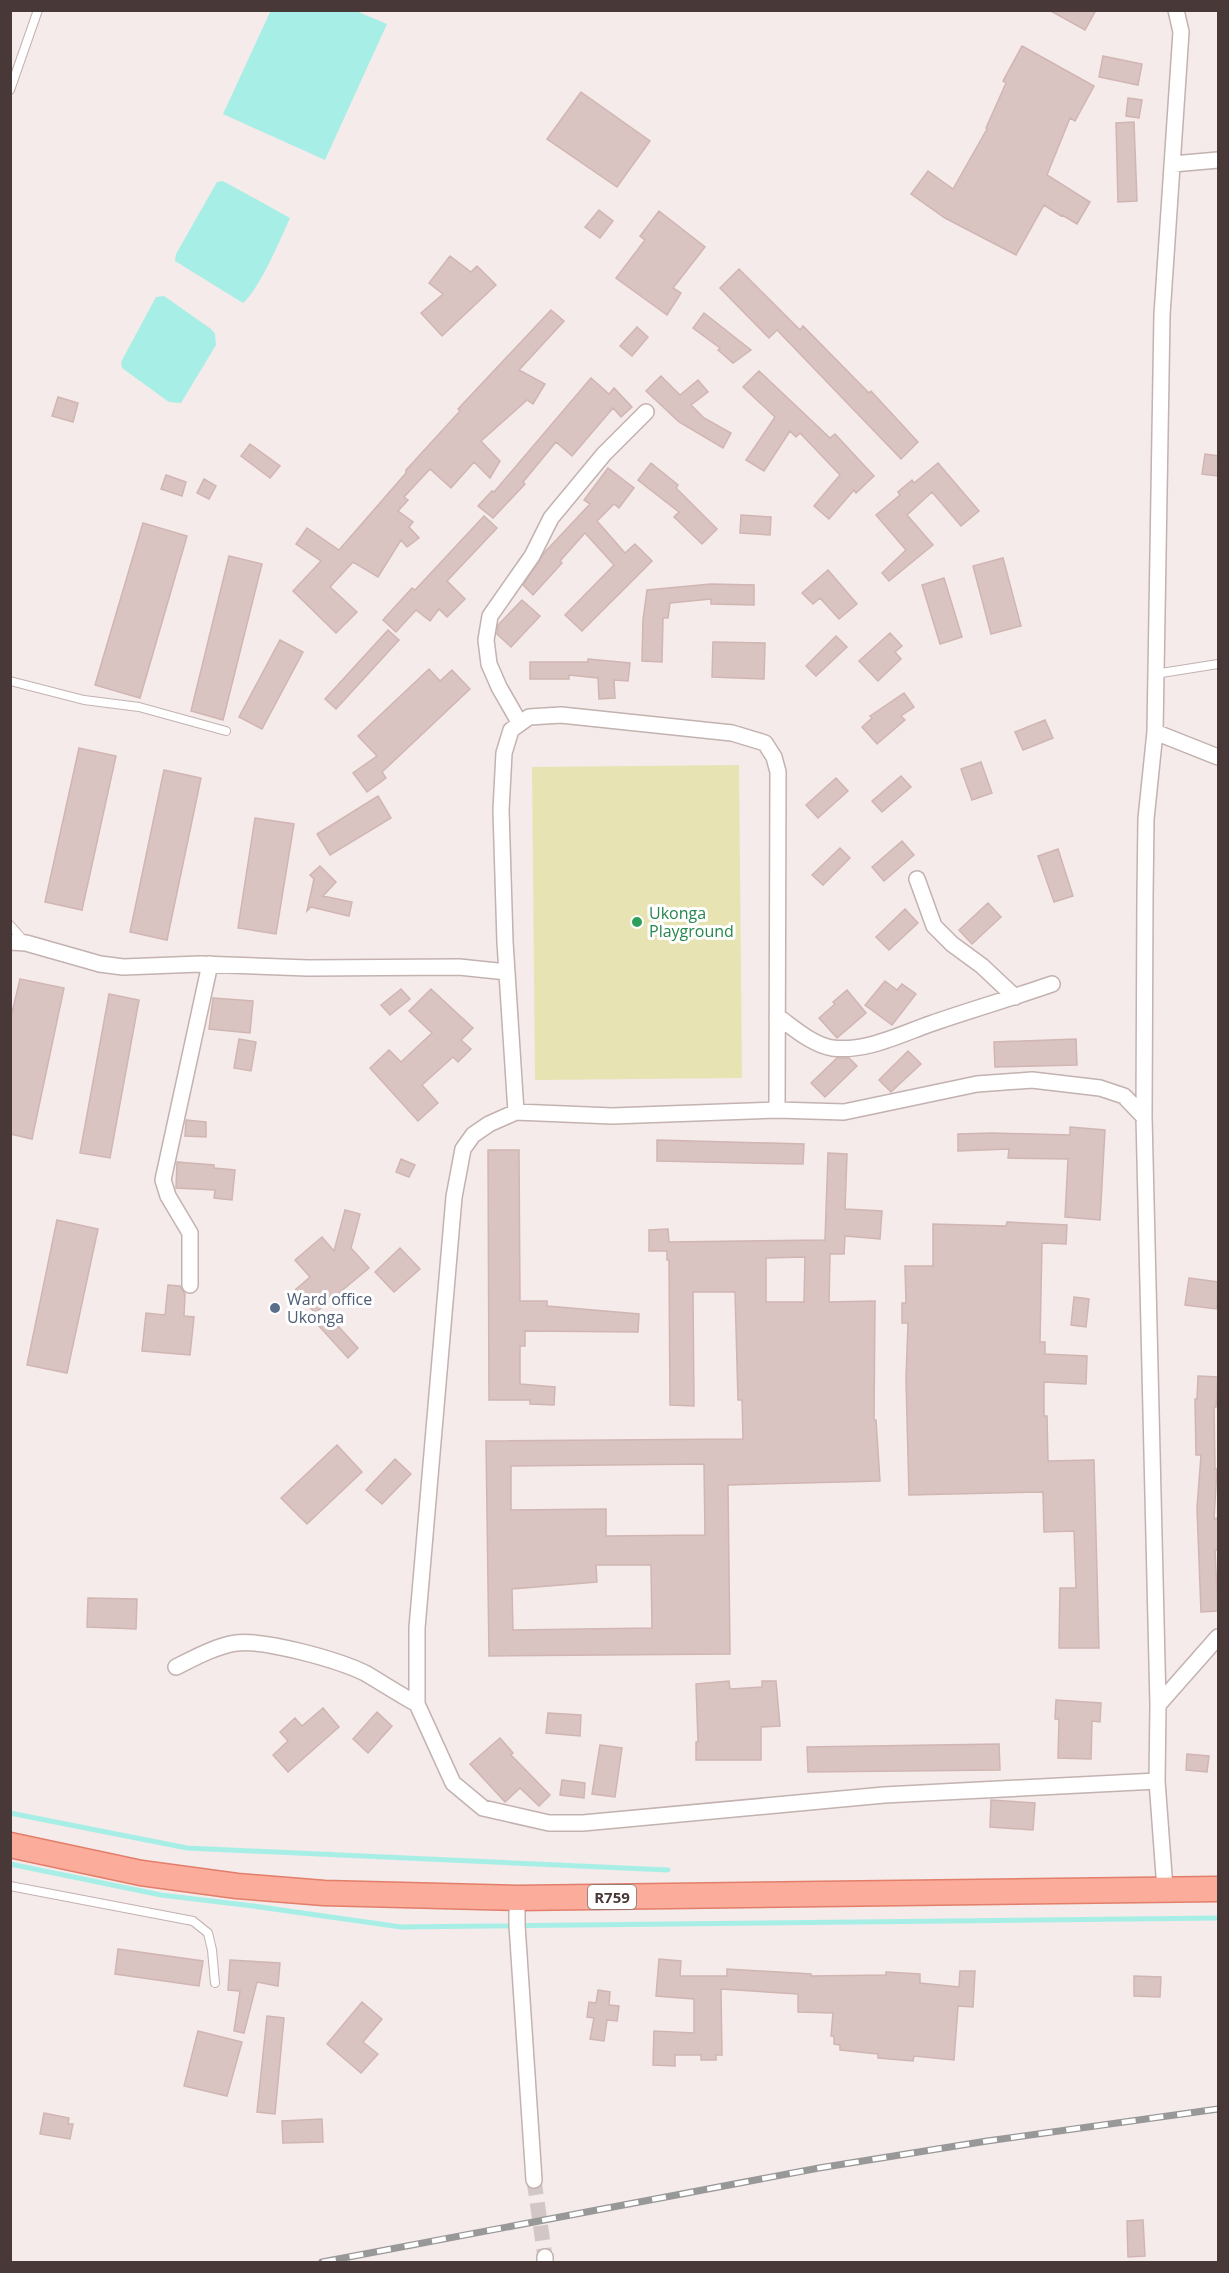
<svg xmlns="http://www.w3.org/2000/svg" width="1229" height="2273" viewBox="0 0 1229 2273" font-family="'Open Sans',sans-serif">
<rect width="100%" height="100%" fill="#f4ebea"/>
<path fill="#e8e3b3" d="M739 765 742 1078 535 1080 532 767Z"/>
<path fill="#a7efe6" d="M271 10 356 11 387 24 325 160 223 114Z
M223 181 290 218C280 240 260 288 243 303L175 261 176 254 217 182Z
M164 296 211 329 215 334 216 345 181 403 169 402 122 368 121 362 156 297Z"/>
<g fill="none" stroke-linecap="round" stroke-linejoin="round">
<path stroke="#a7efe6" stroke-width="5" d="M10 1813 187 1848 668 1870
M10 1864 161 1895 253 1906 401 1927 1218 1918"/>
</g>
<path fill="#d9c4c2" stroke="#d1b5b2" stroke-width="1.5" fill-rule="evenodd" d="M1049 10H1096L1085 30Z
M1022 46 1094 86 1075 121 1070 118 1047 175 1090 202 1077 224 1062 215 1061 216 1044 205 1016 255 945 218 911 194 928 171 953 189 987 129 986 128 1006 83 1003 81Z
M1103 56 1142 64 1138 85 1099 77Z
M581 92 650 141 617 187 547 139Z
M1128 98 1142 100 1139 118 1126 116Z
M1134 122 1137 201 1118 202 1116 123Z
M599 210 613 221 600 238 585 227Z
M659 211 705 247 673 288 681 293 667 315 616 278 645 240 640 236Z
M450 256 471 272 477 266 496 285 442 336 421 313 443 294 429 283Z
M739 269 800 330 803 326 869 393 871 391 918 442 901 459 777 330 769 338 720 288Z
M551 310 564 321 519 370 545 384 533 404 527 400 481 441 500 461 490 478 474 462 451 488 430 469 404 497 408 500 398 511 413 522 409 527 419 538 407 547 401 540 378 577 353 562 330 587 357 612 336 633 293 591 321 561 296 544 307 528 339 550 406 473V470L460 411 458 409Z
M704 313 751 350 733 363 718 350 720 348 693 328Z
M637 327 648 337 632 356 620 346Z
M759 371 830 438 835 434 874 476 856 493 854 490 829 519 814 506 840 475 800 433 796 437 790 431 764 471 746 460 775 417 743 387Z
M661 376 680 395 698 380 708 392 691 405 704 418 731 433 723 448 679 422 646 391Z
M591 378 609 394 614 388 632 407 621 417 613 408 572 456 556 442 523 482 525 484 493 518 478 506 492 491 494 492Z
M58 397 78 403 73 422 52 416Z
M250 444 280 466 270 478 241 456Z
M1205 454 1218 456V476L1202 474Z
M651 463 678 485 676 488 717 529 702 544 674 517 679 512 638 480Z
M938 463 979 511 961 526 932 492 907 515 933 545 889 581 882 573 906 550 876 515 900 495 898 492 912 480 914 483Z
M608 468 634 488 619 508 614 504 597 521 625 553 635 544 652 561 582 631 565 615 614 565 585 533 560 561 562 563 533 595 523 585 544 553 590 504 584 500Z
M166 475 186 482 182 496 161 489Z
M204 479 216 486 209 499 197 493Z
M741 515 771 517 770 535 740 533Z
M484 516 497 528 447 581 465 599 447 617 439 609 430 621 416 610 396 632 383 620 412 588 415 590Z
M143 523 187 536 140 698 95 685Z
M229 556 262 564 223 720 191 711Z
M1003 558 1021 626 991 634 973 566Z
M828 570 857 604 839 619 820 598 813 604 802 593Z
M944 578 962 637 940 644 922 585Z
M711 584 754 585V605L711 604V599L670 603 668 618H663L662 662 642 661 643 620 647 590Z
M522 600 540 616 511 647 497 634 498 625Z
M388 630 399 640 336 709 325 699Z
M890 633 902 646 895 652 901 659 878 681 859 661Z
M836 636 847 647 816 676 806 666Z
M280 640 303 652 262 729 239 717Z
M713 642 765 643 764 679 712 677Z
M588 659 630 663 628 681 614 680 615 698 599 699 598 678 569 675V679H530V662H588Z
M429 669 440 681 452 670 470 689 382 772 386 778 367 792 353 773 377 756 358 736Z
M904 693 914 707 901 716 905 720 877 744 862 727 872 718 870 716Z
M1045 720 1053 738 1023 750 1015 732Z
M79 748 116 756 82 910 45 902Z
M981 762 992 793 972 800 961 769Z
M164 770 201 778 167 940 130 932Z
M901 776 911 787 882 812 872 801Z
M836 778 848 791 818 818 806 805Z
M378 796 391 818 330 855 317 834Z
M255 818 294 824 276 934 238 928Z
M902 841 914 855 884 881 872 867Z
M840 848 850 858 823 885 812 875Z
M1058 849 1073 896 1054 902 1038 856Z
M320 866 336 882 323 896 352 902 349 916 311 907 307 911 314 879 310 875Z
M988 903 1001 917 972 944 959 930Z
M905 909 918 923 889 950 876 937Z
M20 979 64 988 32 1139 10 1134V1021Z
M885 981 897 990 902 984 916 994 892 1025 865 1005Z
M401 989 410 999 390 1015 381 1005Z
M431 989 473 1028 461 1040 471 1049 458 1062 453 1057 422 1085 438 1103 418 1121 370 1068 389 1050 401 1062 432 1033 409 1011Z
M847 990 866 1013 837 1038 819 1018 835 1004 833 1002Z
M109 994 139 1000 110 1158 80 1153Z
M213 998 253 1001 250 1033 209 1029Z
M239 1039 256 1042 251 1071 234 1068Z
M1076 1039 1077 1065 995 1067 994 1042Z
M908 1051 921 1064 891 1092 879 1080Z
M837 1058H849L857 1066 825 1097 811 1083Z
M186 1120 206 1122V1137L185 1136Z
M1070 1127 1105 1130 1100 1220 1065 1217 1068 1159 1008 1158 1009 1149 958 1151V1134L992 1133 1070 1135Z
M657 1140 804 1144 803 1164 657 1161Z
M488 1150H519L520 1301H547V1306L639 1314 638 1332 525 1331V1346H520V1384L555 1387 554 1405 530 1404V1400H489Z
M828 1153 847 1154 845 1209 882 1211 880 1239 845 1236 844 1254H830L829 1302 875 1301 874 1420H876L880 1481 728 1485 730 1654 489 1656 486 1441 743 1439 742 1400H738L735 1292H693L694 1406 670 1405 669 1260H667V1251H649V1230L668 1229 669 1242 825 1240ZM805 1257 804 1302H766V1258ZM704 1464 705 1535 606 1536V1509L511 1510V1466ZM596 1565H651L652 1628 513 1630 512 1589 597 1582Z
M401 1159 415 1165 409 1177 396 1172Z
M177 1162 214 1165V1168L235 1170 232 1200 214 1198 215 1190 176 1188Z
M345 1210 360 1214 351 1248 369 1268 315 1313 295 1290 310 1277 295 1260 322 1237 334 1251Z
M57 1220 98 1229 67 1373 27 1365Z
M1007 1222 1067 1225 1066 1244 1042 1243 1040 1342H1045V1354L1087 1356 1086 1384 1044 1382V1416H1047L1048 1461 1094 1460 1099 1648H1059L1060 1588H1076L1074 1531 1044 1532 1043 1492 909 1495 906 1379 908 1323H902V1303H906L905 1266H933V1224L1006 1226Z
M400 1248 420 1269 394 1292 375 1272Z
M1189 1278 1218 1282 1217 1309 1185 1305Z
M168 1285 180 1286 185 1294 184 1316 194 1317 190 1355 142 1351 146 1313 165 1315Z
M1074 1297 1089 1299 1086 1327 1071 1325Z
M328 1315 358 1348 348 1358 318 1325Z
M1198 1376 1218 1377 1216 1407H1214L1215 1469H1217L1214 1519 1218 1518V1550H1215L1218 1611 1201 1612 1197 1508 1201 1455H1196L1195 1399H1197Z
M337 1445 362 1472 307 1524 281 1498Z
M395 1459 411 1474 382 1504 366 1490Z
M88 1598 137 1599 136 1629 87 1627Z
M729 1681 730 1689 762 1687V1681H776L780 1726 761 1727V1760H696V1742H698L696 1684Z
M1056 1700 1101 1703 1100 1722 1092 1721 1091 1759 1058 1758 1059 1719H1055Z
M323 1708 339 1727 288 1772 273 1755 288 1741 280 1732 295 1718 302 1726Z
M377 1712 392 1726 368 1753 353 1739Z
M548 1713 581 1715 580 1736 546 1733Z
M500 1738 513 1753 511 1755 550 1795 539 1806 520 1788 505 1802 470 1764Z
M999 1744 1000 1770 808 1772 807 1747Z
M600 1745 622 1748 615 1797 592 1794Z
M1187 1754 1209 1756 1207 1772 1186 1770Z
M562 1780 585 1783 584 1798 560 1795Z
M991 1800 1035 1803 1033 1830 990 1827Z
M118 1949 203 1961 199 1986 115 1974Z
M659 1959 681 1961 680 1976H727V1969L811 1974V1976L886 1975V1972L920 1974V1983L959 1987 960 1971H975L973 2007 958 2006 954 2060 914 2056 913 2061 878 2058V2054L840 2050V2045L834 2044V2036H831L833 2013 798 2012V1994L721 1989 722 2055H716V2060H701V2055H675V2066L653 2065 654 2031 694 2033V1999L656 1996Z
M230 1960 280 1963 278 1986 257 1982 244 2033 234 2031 240 1991 228 1990Z
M1134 1976 1161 1977 1160 1997 1134 1996Z
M598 1990 610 1992 609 2005 619 2006 617 2021 607 2020 604 2041 590 2039 594 2018 587 2017 589 2002 596 2003Z
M362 2002 382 2019 363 2042 378 2054 361 2073 327 2044Z
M267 2016 284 2018 275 2114 257 2112Z
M198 2031 242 2042 227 2096 184 2086Z
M44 2113 69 2118 68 2124H73L70 2139 40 2134Z
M322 2119 323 2142 283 2143 282 2121Z
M1143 2220 1145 2256 1128 2257 1127 2221Z"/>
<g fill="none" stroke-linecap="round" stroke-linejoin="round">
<path stroke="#d2c7c6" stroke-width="15" stroke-dasharray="15 8" stroke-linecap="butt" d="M534 2180 545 2257"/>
<g stroke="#c3b2af" stroke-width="10">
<path id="lane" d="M10 90 38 10
M1155 674 1218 664
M10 681 84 700 139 707 226 731
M10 925 25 942
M10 1886 193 1921 208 1933 212 1950 215 1983"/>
</g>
<g stroke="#c3b2af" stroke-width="18">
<path id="street" d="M1173 164 1218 160
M519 722 499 687 489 664 486 640 490 616 532 556 551 518 604 454 646 412
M1155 732 1218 757
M917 879 934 926 952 944 982 966 1015 997
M10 942 26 943 100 964 123 967 200 964 308 968 459 967 507 972
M777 1016C794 1028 811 1044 832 1048 866 1052 899 1035 930 1024 970 1010 1012 998 1052 984
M516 1112 505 942 501 810 504 753 511 730 529 717 561 715 732 733 765 743 774 757 778 772 777 1110
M1144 1117 1124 1096 1100 1088 1032 1080 977 1084 844 1112 777 1110 612 1116 516 1112 489 1124 473 1135 463 1149 454 1197 417 1628V1704L453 1783 483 1808 549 1823H583L884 1795 1157 1781
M190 1285V1233L168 1196 163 1180 210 964
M176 1667C194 1658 216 1646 236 1643 264 1639 338 1660 365 1673 382 1683 399 1694 417 1704
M1158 1705 1218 1637
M1165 1889 1157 1781 1158 1705 1144 1117 1145 895 1146 819 1155 732 1162 315 1181 32 1176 10
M517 1898V1925L534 2180
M545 2257V2262"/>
</g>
<g stroke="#e27e6a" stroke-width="27">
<path id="primary" d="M10 1845 141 1873 237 1886 324 1893 517 1898 1218 1889"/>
</g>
<use href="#lane" stroke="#fff" stroke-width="8"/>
<use href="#street" stroke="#fff" stroke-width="15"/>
<use href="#primary" stroke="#fcac9b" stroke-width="24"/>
<g stroke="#989898" stroke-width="7">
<path id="rail" d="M322 2262 819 2168 987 2141 1218 2109"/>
</g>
<use href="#rail" stroke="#fff" stroke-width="4.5" stroke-dasharray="14" stroke-linecap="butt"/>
</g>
<circle fill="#2e9e5b" stroke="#fff" stroke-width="2" cx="637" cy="922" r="6"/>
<circle fill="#5c6f8a" stroke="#fff" stroke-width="2" cx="275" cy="1308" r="6"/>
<g text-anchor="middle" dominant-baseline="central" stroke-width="6" stroke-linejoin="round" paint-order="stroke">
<rect fill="#fff" stroke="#7f7474" stroke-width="1.5" x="588" y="1885" width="48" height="24" rx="4.5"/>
<g font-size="15" font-weight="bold" fill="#483938">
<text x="612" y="1897">R759</text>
</g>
<g font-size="16" fill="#27864d" stroke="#fff" text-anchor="start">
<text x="649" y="913">Ukonga<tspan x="649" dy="18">Playground</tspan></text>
</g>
<g font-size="16" fill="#4e5e75" stroke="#fff" text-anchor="start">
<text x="287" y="1299">Ward office<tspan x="287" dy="18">Ukonga</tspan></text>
</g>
</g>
<rect width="1229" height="2273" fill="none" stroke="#483938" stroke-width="24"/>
</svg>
